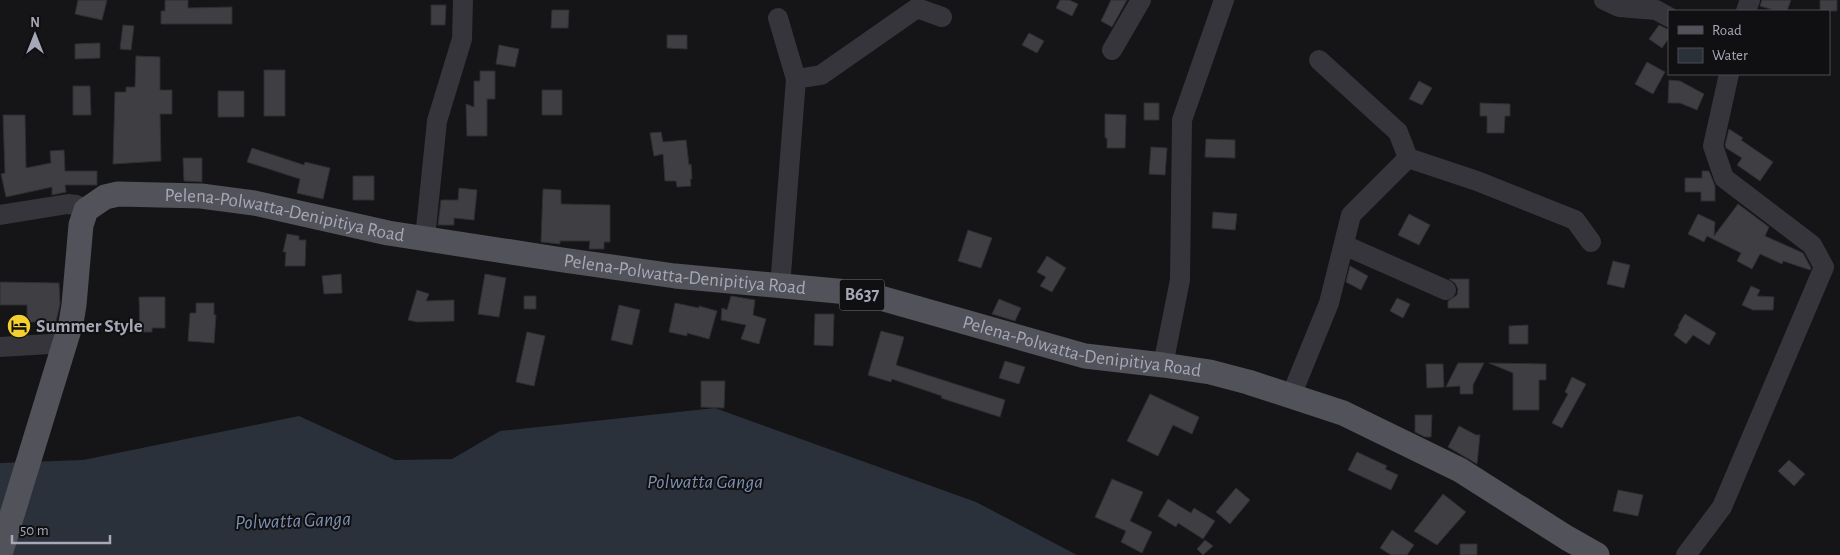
<svg xmlns="http://www.w3.org/2000/svg" width="1840" height="555" viewBox="0 0 1840 555" font-family="'Alegreya Sans',sans-serif">
<rect width="100%" height="100%" fill="#151416"/>
<path fill="#2a313a" d="M715 408 976 502 1077 555H0V463L83 460 299 416 395 460 452 459 500 431Z"/>
<path fill="#3f3e43" stroke="#2f2e32" d="M78 0H107L102 20 75 14Z
M165 0H188V8L232 7V24H161V11H165Z
M1060 0H1069L1078 4 1072 16 1056 8Z
M1111 0H1127L1112 27 1101 21Z
M1762 0H1791L1787 11H1777L1760 6Z
M1820 0H1837V11H1820Z
M431 5H446L445 25H431Z
M552 10H569L568 28H551Z
M123 25 134 26 131 50 120 49Z
M1659 25 1669 30V38L1662 48 1649 39Z
M1029 33 1044 41 1037 53 1022 45Z
M667 35H687V49L667 48Z
M100 43V58L75 59V44Z
M499 45 519 49 515 67 496 64Z
M136 56 160 57V90H172V114H160L161 161 113 164 115 92H126V87H135Z
M1647 62 1665 72 1653 94 1635 84Z
M264 70H285V116H264Z
M480 71H495V99H487V136H467L466 104 474 107V81H480Z
M1669 80 1680 81 1704 94 1697 110 1680 103H1668Z
M1419 81 1432 88 1422 105 1409 99Z
M73 86H90L91 115H73Z
M542 90H562V115H542Z
M218 91H244V117H218Z
M1144 103H1159V120H1144Z
M1480 103 1510 104V116H1505L1504 133H1487V116H1480Z
M1105 114 1126 115 1125 148H1107V138H1105Z
M3 115H25L26 168 51 163 50 151 64 150 65 171H97V185H65L66 192 52 195V187L6 197 1 174 5 173Z
M1729 129 1743 138 1741 140 1773 162 1760 181 1737 165 1742 158 1726 148 1725 145Z
M661 132 663 142 686 140 689 165 691 164 692 179H690L691 186 677 187 676 181H665L663 154 654 156 650 133Z
M1206 139 1235 140V158L1205 157Z
M1151 147 1167 148 1165 175 1149 174Z
M252 148 304 165 305 162 330 168 323 199 297 193 300 179 247 162Z
M183 158H202V182L184 181Z
M1702 171H1709L1715 186V201H1701V192H1685V178H1702Z
M353 176H374V200H353Z
M459 188 477 190 474 220 454 218V225H438L441 200H458Z
M543 189 561 190V204L610 205V242H604V249H589L590 241H560V244L541 242Z
M1738 204 1769 227 1765 236 1803 253 1811 268 1810 270 1783 261 1782 264 1760 254 1752 269 1737 261 1741 253 1707 236 1704 242 1688 234 1698 214 1715 222 1714 236Z
M1213 212 1237 214 1235 230 1212 228Z
M1409 214 1430 225 1419 245 1398 235Z
M968 230 992 238 981 268 958 261Z
M287 234 299 236V240H306L305 266H285L286 252H283Z
M1047 256 1066 268 1052 292 1040 286 1046 277 1037 272Z
M1613 261 1630 265 1624 288 1607 284Z
M1350 266 1368 276 1361 290 1346 282Z
M341 274 342 293 324 294 322 276Z
M485 274 506 278 499 317 478 314Z
M1449 279H1469V308H1448V301L1457 295 1458 289 1455 283Z
M0 282 59 283 60 304 56 322H27V305H0Z
M1751 286 1760 290 1757 296 1774 297 1773 310H1753L1742 305Z
M417 290 429 294 426 301 454 300V321L417 322 408 320Z
M524 296H536V309H524Z
M731 296 755 300 753 315 766 319 759 344 741 339 746 325 721 320 722 308 727 310Z
M139 297H165V328H152V332H140Z
M1397 298 1410 304 1403 318 1390 311Z
M999 299 1021 308 1015 321 992 314Z
M196 303H214V315H216L214 343 188 341 190 313H196Z
M675 303 699 308V306L717 311 709 339 687 333V336L669 332Z
M619 305 640 310 632 345 611 340Z
M815 314H834L833 346 814 345Z
M1685 314 1716 333 1709 345 1693 335 1686 344 1674 335 1679 327 1678 326Z
M1528 325V344H1509V326Z
M881 331 904 337 896 365 1005 400 1000 417 941 398 942 396 892 379 891 382 868 375Z
M527 332 545 336 534 386 516 382Z
M1005 361 1025 367 1019 384 999 378Z
M1458 363H1484L1473 385V394H1460V386L1446 387Z
M1489 363 1546 364V380H1539V410H1513V373Z
M1426 364H1443L1444 387 1427 388Z
M1572 377 1586 384 1562 428 1552 423 1568 394 1565 392Z
M701 381H725L724 408 701 407Z
M1150 394 1199 417 1192 434 1173 425 1158 456 1127 441Z
M1415 415H1432L1431 437H1425L1415 432Z
M1459 426 1476 435H1480L1477 464 1448 447Z
M1357 452 1387 466 1385 469 1398 475 1391 490 1348 470Z
M1789 460 1805 474 1794 486 1778 471Z
M1112 479 1143 492 1130 521 1152 532 1142 553 1121 542 1126 531 1095 517Z
M1236 488 1250 500 1230 524 1216 512Z
M1618 490 1643 495 1638 516 1613 511Z
M1443 494 1466 512 1437 545 1414 531Z
M1168 499 1191 513 1194 508 1215 521 1203 539 1178 523 1176 527 1158 516Z
M1392 530 1414 545 1407 555H1391L1380 548Z
M1205 540 1213 546 1203 555 1197 549Z
M1460 544H1477V555H1460Z"/>
<g fill="none" stroke-linecap="round" stroke-linejoin="round">
<path stroke="#35353b" stroke-width="20" d="M1604 0 1619 7 1656 10 1669 17
M1746 11 1750 0
M778 18 796 79 780 287
M1112 50 1141 0
M1319 60 1398 132 1408 158
M796 79 821 75 917 8 942 17
M1408 158 1477 181 1575 220 1591 242
M0 215 68 204 76 205 86 210
M425 238 437 121 462 39 463 0
M1344 245 1446 290
M0 347 66 343
M1163 365 1180 280 1182 120 1224 0
M1291 396 1329 303 1351 215 1408 158
M1686 555 1722 507 1824 267 1812 245 1724 178 1713 146 1729 74"/>
<path stroke="#51525a" stroke-width="25" id="s1" d="M0 554 71 323 74 305 81 225 86 210 105 197 118 194 201 196 254 203 388 233 563 260 675 276 848 292 877 297 1085 356 1163 365 1210 372 1248 382 1343 413 1460 470 1567 538 1597 555"/>
</g>
<defs>
<g id="hotel-disc" transform="scale(1.25)"><circle r="9.5" fill="#f4d02e" stroke="#100f11"/><path d="M-6-4.5h1.5V1H6V5H4.5V3h-9V5H-6ZM-4 0a1.8 1.8 0 1 1 3.6 0ZM.5 0V-2.5h3Q6-2.5 6 0Z" fill="#111"/></g>
</defs>
<g fill-rule="evenodd">
<use href="#hotel-disc" x="19" y="326"/>
</g>
<g text-anchor="middle" dominant-baseline="central" stroke-width="4" stroke-linejoin="round" paint-order="stroke">
<rect fill="#100f11" stroke="#797a85" stroke-width="1" x="839.5" y="279.5" width="45" height="31" rx="4"/>
<g font-size="18" font-weight="bold" fill="#a6a8b7">
<text x="862" y="295">B637</text>
</g>
<g font-size="19" fill="#a6a8b7" stroke="#100f11">
<text stroke="none"><textPath href="#s1" startOffset="561">Pelena-Polwatta-Denipitiya Road</textPath></text>
<text stroke="none"><textPath href="#s1" startOffset="966">Pelena-Polwatta-Denipitiya Road</textPath></text>
<text stroke="none"><textPath href="#s1" startOffset="1371">Pelena-Polwatta-Denipitiya Road</textPath></text>
</g>
<g font-size="19" font-weight="bold" fill="#a6a8b7" stroke="#100f11" text-anchor="start">
<text x="36" y="326">Summer Style</text>
</g>
<g font-size="20" font-style="italic" fill="#7c91b2" stroke="#100f11">
<text x="705" y="482">Polwatta Ganga</text>
<text transform="translate(293 521) rotate(-2)">Polwatta Ganga</text>
</g>
</g>
<rect x="1668" y="10" width="162" height="65" fill="#100f11" stroke="#4c4c53"/>
<rect x="1678" y="26" width="25" height="8" fill="#51525a" stroke="#4c4c53"/>
<text x="1712" y="35" font-size="15" fill="#a6a8b7">Road</text>
<rect x="1678" y="48" width="25" height="15" fill="#2a313a" stroke="#4c4c53"/>
<text x="1712" y="60" font-size="15" fill="#a6a8b7">Water</text>
<g transform="translate(35 35)" stroke="#100f11" stroke-width="4" paint-order="stroke">
<path d="M0-4L9 19L0 12L-9 19Z" fill="#a6a8b7"/>
<text y="-8" font-size="14" font-weight="bold" text-anchor="middle" fill="#a6a8b7">N</text>
</g>
<path d="M12 535v8h98v-8" fill="none" stroke="#a6a8b7" stroke-width="2.5"/>
<text x="20" y="535" font-size="15" fill="#a6a8b7" stroke="#100f11" stroke-width="4" paint-order="stroke">50 m</text>
</svg>
